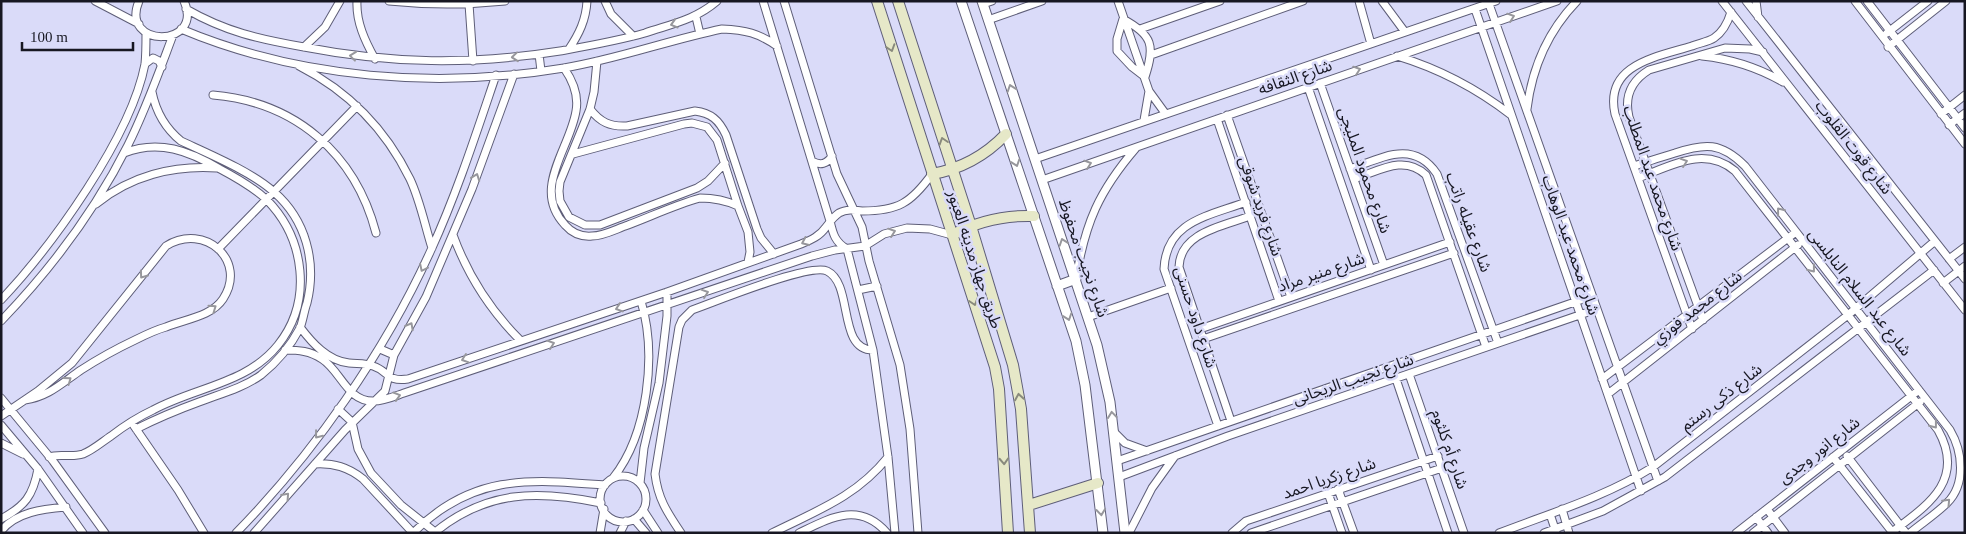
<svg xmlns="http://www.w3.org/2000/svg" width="1966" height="534" viewBox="0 0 1966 534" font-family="'Times New Roman','Noto Sans Arabic',serif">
<rect width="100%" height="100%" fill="#dadbf9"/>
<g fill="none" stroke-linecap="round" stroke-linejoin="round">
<g stroke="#5e5e78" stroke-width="9">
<path id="minor" d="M95 1 139 24
M139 1C119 49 205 48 184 1
M357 1C356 22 365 41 375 59
M389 1C428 5 466 5 505 1
M605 1 611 14 633 36
M763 1 830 221C833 234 835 242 847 249L873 350 888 457 895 533
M784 1 837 174 862 227 869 261 900 365 910 429 918 533
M1118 1 1149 91 1165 113
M1359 1 1371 44
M1382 1 1405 32
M1722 1 1965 310
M1746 1 1965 279
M1756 1 1758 17
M1855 1 1965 144
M1867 1 1965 128
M469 4 473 61
M983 4 992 1
M1489 4 1658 481
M186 9C226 32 259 39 304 47 391 64 472 65 560 51 588 46 617 41 645 33 671 24 695 20 717 1
M1475 9 1641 491
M696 17 700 34
M1123 19C1153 35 1155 46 1145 77L1132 67 1117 51V39Z
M988 20 1042 1
M181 29C300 79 438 89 564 68 618 59 669 40 722 29 746 30 758 33 777 46
M1140 29 1220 1
M1887 33 1928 1
M304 47 325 27 340 1
M1888 47 1946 1
M569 49C579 34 586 20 587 1
M539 54 541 71
M1151 55 1303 1
M1397 56C1440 69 1476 88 1511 115
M1702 56C1731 59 1757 67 1783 82
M597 61 594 92 590 109 560 182 559 191 560 201 569 217 585 225H600L697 188 708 181 725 163
M145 64 153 58 159 61 162 67
M299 66C348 91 386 130 410 179 420 200 425 226 432 248
M564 68C573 81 579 95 576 111 570 149 531 189 565 225 572 233 581 237 592 236 604 236 616 229 628 225 652 216 675 205 700 198 714 198 725 200 738 206
M1320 83 1384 265
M1308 87 1371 270
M213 95C295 102 355 153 376 233
M590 109C600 122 610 127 627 126L695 111C711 113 719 120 726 135L757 229 761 238 774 254
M1527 109C1532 68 1548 31 1577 1
M1941 114 1965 95
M1227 115 1291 297
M1217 119 1279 301
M1144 120 1149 91
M1949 125 1965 113
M573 154 684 124 692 123 707 127 717 140 738 206 748 232 750 252 748 262
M1035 159 1496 1
M812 161C820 166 827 164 832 156
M1634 166C1647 162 1661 157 1675 153 1705 143 1721 142 1745 166L1950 430C1963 452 1966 484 1947 503 1936 514 1922 523 1910 533
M1350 169C1382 158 1413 139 1437 174L1498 343
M1638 178C1671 166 1704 145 1735 171L1938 430C1966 480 1928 505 1892 532
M1354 179C1379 171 1404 154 1426 175L1486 347
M1042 180 1557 1
M96 204C130 176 173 165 217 168
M453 235C468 276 489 309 520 340
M218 249 357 106
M1949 259 1965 247
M1076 279C1085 223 1099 191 1136 148
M1943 283 1965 266
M858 290 877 286
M1 300C52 246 131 137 145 64 146 54 146 43 146 33
M1088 317 1171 288
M1703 320 1629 117C1624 96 1631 81 1649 70L1725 48 1750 49 1763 52
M1 321C51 269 96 209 128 145 146 109 159 72 173 35
M300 327C312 343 328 361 349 363 357 364 365 363 373 366 389 371 386 382 408 379L667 292 801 244C811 240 820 236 826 227 830 222 833 217 839 213 846 209 854 210 862 211 898 211 911 203 932 174
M1200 329 1450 242
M1692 329 1615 114C1604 64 1657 57 1692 46 1699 43 1708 42 1714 38 1723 32 1728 22 1731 12
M1203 339 1454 253
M380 349 394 355
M285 350C299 350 310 351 322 359 341 371 347 402 374 401 384 401 395 396 404 393L812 256 835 250 865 246 884 234 907 228 930 229 952 235
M1409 374 1464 533
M1396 379 1448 533
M1602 379 1796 232
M1608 394 1798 245
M1 398 53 461 105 533
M338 409 352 422 358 449 371 473 401 505 435 532
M1 416 38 391 72 363 166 246C205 222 248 261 223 299 211 317 185 319 166 327 155 330 145 335 135 340 116 349 98 359 81 370 62 383 48 397 25 400
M1231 421 1179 267C1180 232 1224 226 1250 216
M1 425 38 469 83 533
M134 426 178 490 204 533
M1218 426 1164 269C1166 221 1209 216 1246 202
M136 429C156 419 177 410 199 402 220 394 243 388 261 375 276 363 291 345 300 328 303 321 304 311 307 303 317 262 306 220 274 192 252 172 209 154 181 141 165 128 156 112 152 92
M1114 432 1125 443 1147 451
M1 443 23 454
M1847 456 1906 533
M49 457C60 453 71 458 83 454 93 450 102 442 111 436 124 426 138 417 153 410 195 387 247 384 278 345 313 301 305 239 267 200 253 187 237 178 220 169 189 151 159 139 124 153
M1833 457 1893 533
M1117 461 1592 296
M315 464C334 463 348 467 363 479L413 533
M600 499a23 23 0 1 1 46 0a23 23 0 1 1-46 0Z
M1119 477 1228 436 1597 309
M613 478C648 434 657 354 641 301
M640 483 644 448 659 383 667 316V292
M1338 489 1354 533
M1328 493 1342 533
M1562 509 1569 533
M1767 509 1785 533
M643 510 658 533
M1550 514 1556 532
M1756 517 1768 533
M1 519C25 506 33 496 38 469
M634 519 646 533
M1 531C16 512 43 509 66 507
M236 533C314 453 385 352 431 250 457 193 476 134 496 75
M254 533 345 430 385 391 394 355 426 297 472 189 514 74
M413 533C472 474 528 479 605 485
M434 533C486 490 538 490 601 503
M600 533 604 509
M620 533 626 521
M681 533C667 512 658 499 655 474L679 327 682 320 692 310C715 302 809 263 827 271 854 284 837 350 873 350
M772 533C816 511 856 497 888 457
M799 533C830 518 859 501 887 533
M1129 533 1152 488 1175 456
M1232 533 1246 521 1255 518 1438 456
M1251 533 1442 468
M1499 533C1551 513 1605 497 1653 467L1848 315 1935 241
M1544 533 1603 511 1665 477 1934 270
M1736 533 1919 390
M1753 533 1920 402"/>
</g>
<g stroke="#5e5e78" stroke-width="11">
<path id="tertiary" d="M961 1 1076 341 1085 385 1103 533
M982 1 1097 345 1110 402 1125 533
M1057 286 1076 279"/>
</g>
<g stroke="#5e5e78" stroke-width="12">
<path id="secondary" d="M877 1 995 367 999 389 1008 533
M898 1 971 226 1013 365 1021 409 1030 533
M932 174C961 169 985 156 1006 134
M952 235C978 221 1005 215 1034 216
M1029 505 1098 483"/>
</g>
<use href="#minor" stroke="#fff" stroke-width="7"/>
<use href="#tertiary" stroke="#fff" stroke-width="9"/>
<use href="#secondary" stroke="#e6e8c8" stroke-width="10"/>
</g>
<defs><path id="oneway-chevron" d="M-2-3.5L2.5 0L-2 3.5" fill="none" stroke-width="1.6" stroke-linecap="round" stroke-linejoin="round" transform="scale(1.25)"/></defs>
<g stroke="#97979c">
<use href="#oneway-chevron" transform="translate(1511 17) rotate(-19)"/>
<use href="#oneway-chevron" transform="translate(674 24) rotate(163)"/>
<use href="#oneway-chevron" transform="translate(353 56) rotate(-173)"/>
<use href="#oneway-chevron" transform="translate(515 57) rotate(174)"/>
<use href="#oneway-chevron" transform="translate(1357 70) rotate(-19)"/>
<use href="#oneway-chevron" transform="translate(1011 88) rotate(-109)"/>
<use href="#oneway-chevron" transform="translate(1684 162) rotate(-19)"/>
<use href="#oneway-chevron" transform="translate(1016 163) rotate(71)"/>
<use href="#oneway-chevron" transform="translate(1088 164) rotate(-19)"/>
<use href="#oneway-chevron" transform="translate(476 177) rotate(-70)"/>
<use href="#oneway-chevron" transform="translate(1780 211) rotate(-128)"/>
<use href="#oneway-chevron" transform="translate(892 232) rotate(-19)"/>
<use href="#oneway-chevron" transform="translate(805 242) rotate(156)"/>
<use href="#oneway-chevron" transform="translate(1063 242) rotate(-109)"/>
<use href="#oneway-chevron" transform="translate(423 268) rotate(116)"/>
<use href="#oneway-chevron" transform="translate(1812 269) rotate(52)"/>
<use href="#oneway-chevron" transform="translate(143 275) rotate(126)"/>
<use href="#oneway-chevron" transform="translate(705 293) rotate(-19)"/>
<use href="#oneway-chevron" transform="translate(213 308) rotate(-35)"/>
<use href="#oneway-chevron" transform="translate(619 308) rotate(162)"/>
<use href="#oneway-chevron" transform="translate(1068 317) rotate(71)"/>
<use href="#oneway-chevron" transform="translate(410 326) rotate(-62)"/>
<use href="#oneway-chevron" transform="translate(551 344) rotate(-19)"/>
<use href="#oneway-chevron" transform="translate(465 359) rotate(161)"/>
<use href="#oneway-chevron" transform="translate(68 380) rotate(-36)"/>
<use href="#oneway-chevron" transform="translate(397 396) rotate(-17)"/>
<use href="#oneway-chevron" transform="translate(1112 415) rotate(-97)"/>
<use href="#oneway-chevron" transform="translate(1934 425) rotate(52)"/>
<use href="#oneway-chevron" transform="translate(318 435) rotate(128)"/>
<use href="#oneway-chevron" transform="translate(286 496) rotate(-48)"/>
<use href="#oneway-chevron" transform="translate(1947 502) rotate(-47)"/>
<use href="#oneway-chevron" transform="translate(1101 512) rotate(84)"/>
</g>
<g stroke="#898a7d">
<use href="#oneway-chevron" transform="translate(891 48) rotate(72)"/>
<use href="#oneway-chevron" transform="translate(943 141) rotate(-108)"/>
<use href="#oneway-chevron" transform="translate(974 302) rotate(72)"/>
<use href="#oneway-chevron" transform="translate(1019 397) rotate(-99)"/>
<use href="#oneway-chevron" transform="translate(1004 461) rotate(87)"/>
</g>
<g text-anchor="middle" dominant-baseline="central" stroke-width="5" stroke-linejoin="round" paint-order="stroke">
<g font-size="16" fill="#171722" stroke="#dadbf9">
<text transform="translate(1295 77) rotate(-19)">شارع الثقافه</text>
<text transform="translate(1854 147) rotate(52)">شارع قوت القلوب</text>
<text transform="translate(1365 170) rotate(71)">شارع محمود المليجى</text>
<text transform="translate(1653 178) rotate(71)">شارع محمد عبد المطلب</text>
<text transform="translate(1261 206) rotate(71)">شارع فريد شوقى</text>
<text transform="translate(1469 222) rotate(70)">شارع عقيله راتب</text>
<text transform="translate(1571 245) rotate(71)">شارع محمد عبد الوهاب</text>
<text transform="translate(1084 258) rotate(71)">شارع نجيب محفوظ</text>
<text transform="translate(975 259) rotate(72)">طريق جهاز مدينه العبور</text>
<text transform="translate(1321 272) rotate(-19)">شارع منير مراد</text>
<text transform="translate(1860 292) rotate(52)">شارع عبد السلام النابلسى</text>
<text transform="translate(1697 307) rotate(-38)">شارع محمد فوزي</text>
<text transform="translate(1196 317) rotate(72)">شارع داود حسنى</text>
<text transform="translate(1353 379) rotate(-19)">شارع نجيب الريحانى</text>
<text transform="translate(1721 397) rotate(-38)">شارع ذكى رستم</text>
<text transform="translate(1450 449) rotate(71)">شارع أم كلثوم</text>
<text transform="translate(1819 450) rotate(-38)">شارع انور وجدى</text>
<text transform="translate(1329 478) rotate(-19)">شارع زكريا احمد</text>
</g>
</g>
<rect width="1966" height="534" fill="none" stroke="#171722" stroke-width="5"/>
<path d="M22 42v8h111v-8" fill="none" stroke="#171722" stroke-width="2.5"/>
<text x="30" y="42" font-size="15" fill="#171722" stroke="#dadbf9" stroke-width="4" paint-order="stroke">100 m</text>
</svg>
